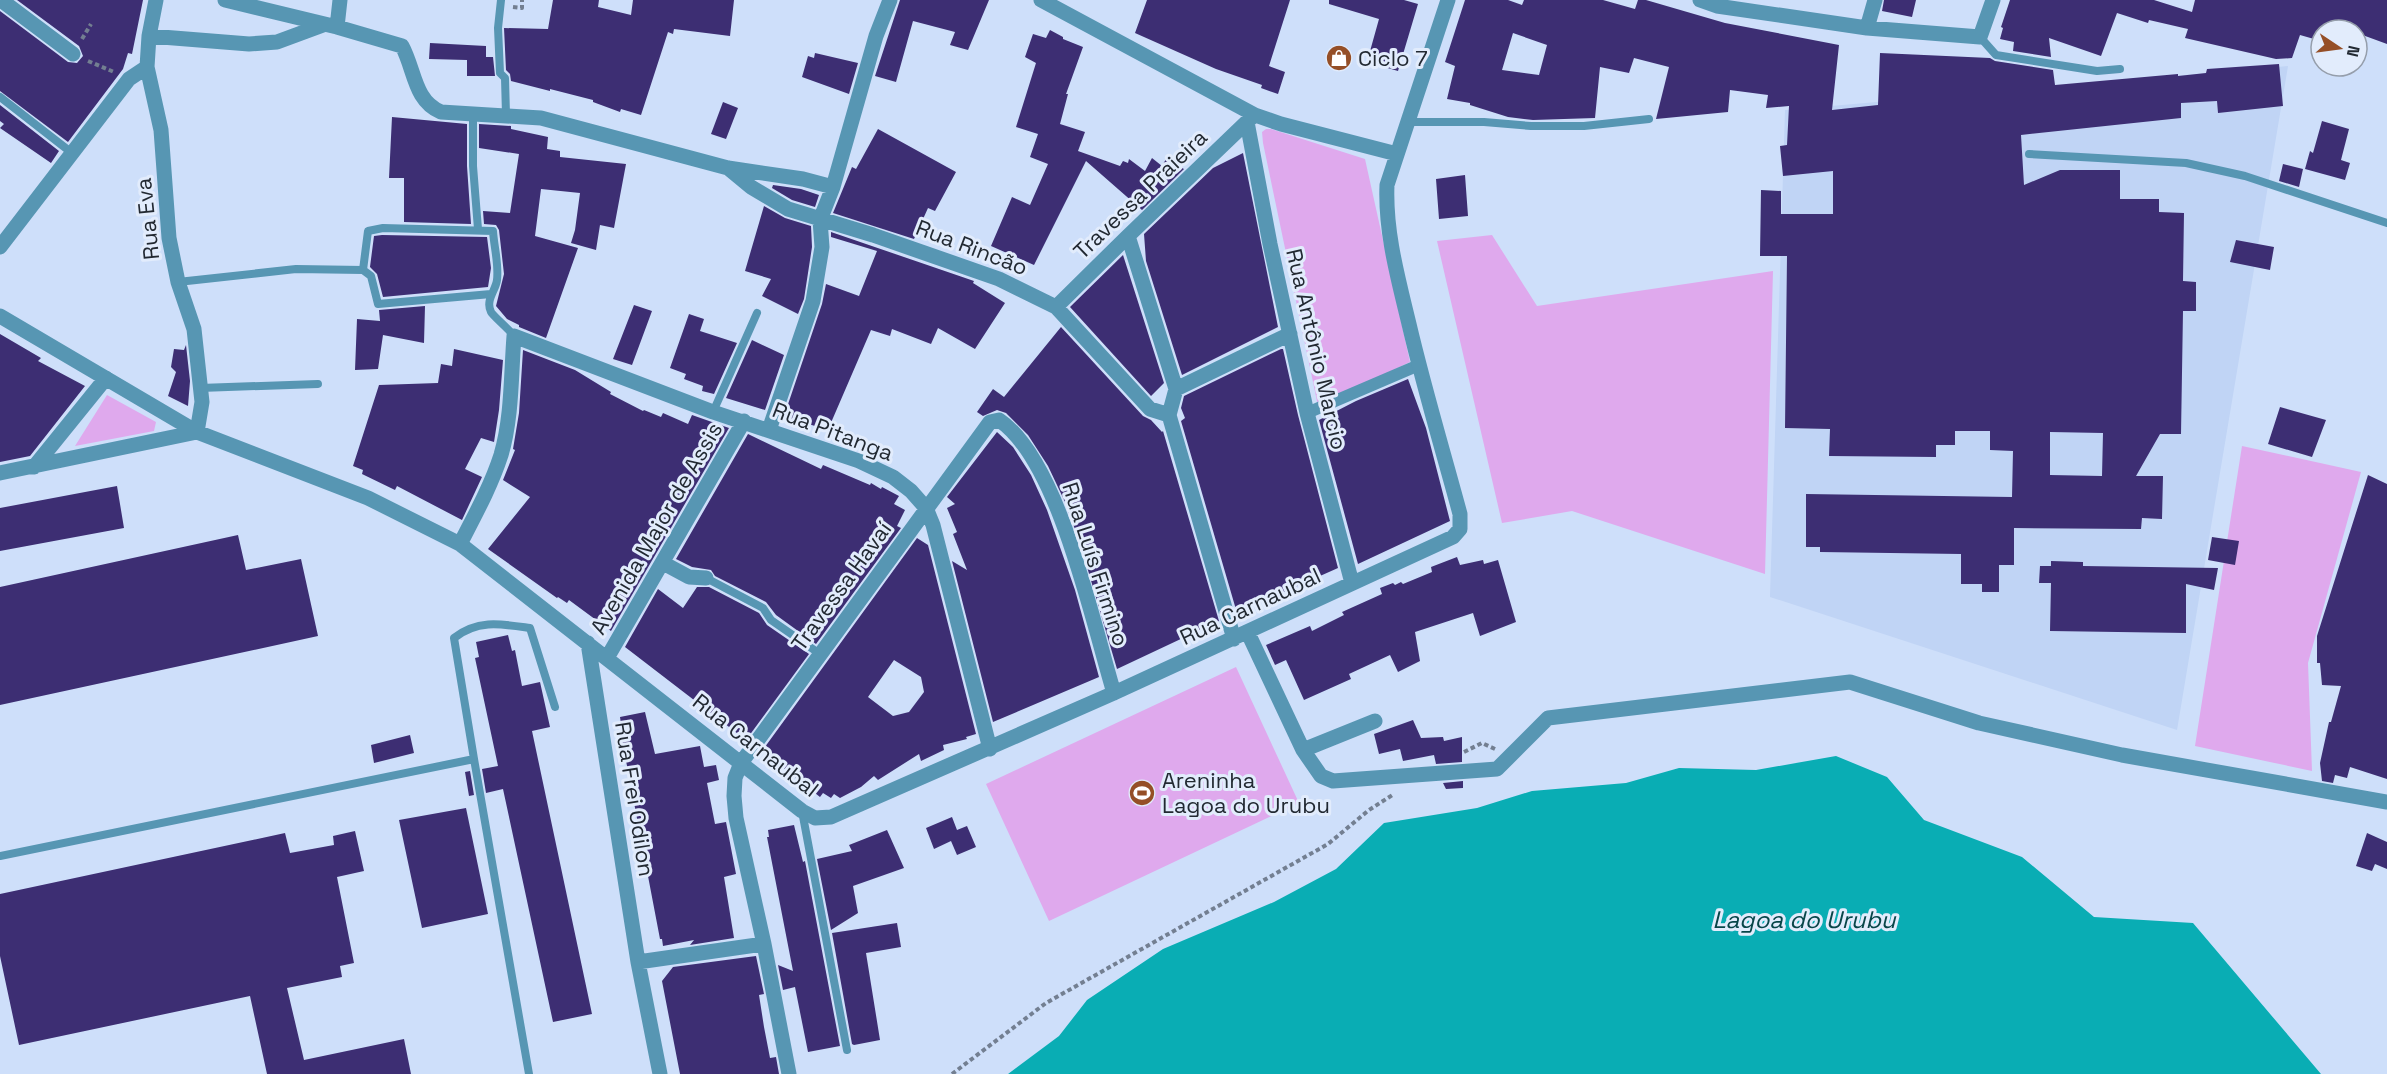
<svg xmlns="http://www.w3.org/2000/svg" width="2387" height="1074" viewBox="0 0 2387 1074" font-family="'Space Grotesk',sans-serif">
<rect width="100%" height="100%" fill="#cedffa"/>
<path fill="#c0d4f5" d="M2288 66 2177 730 1770 597 1785 110Z"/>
<path fill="#dfa9ed" d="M1266 129H1271L1365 159 1410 362 1318 406 1263 143 1262 132Z
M1492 235 1537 306 1773 271 1765 574 1572 511 1502 523 1437 241Z
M107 395 156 422 154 431 75 446Z
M2242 446 2361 472 2308 663 2312 771 2195 746Z
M1236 667 1299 803 1049 921 986 784Z"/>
<path fill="#09adb4" d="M1836 756 1887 777 1924 820 2022 857 2094 917 2193 923 2321 1074H1008L1059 1036 1087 1000 1163 949 1274 902 1336 869 1384 823 1477 808 1532 791 1626 783 1679 768 1756 770Z"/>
<path fill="#3d2e73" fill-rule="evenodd" d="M17 0H143L132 54 128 53 123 69 68 142 0 91V11L68 62 77 63 83 56 79 46Z
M553 0H599L598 7 631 15 633 0H734L730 36 674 29 673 34 668 32 641 115 621 109 620 112 593 102V100L550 89V91L511 81 510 74 506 70 504 28 548 29Z
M900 0H989L968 50 950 45 955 32 913 21 896 82 875 76Z
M1147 0H1290L1269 66 1285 72 1278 94 1261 88 1262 85 1216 69 1135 33Z
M1329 0H1404L1418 4 1398 71 1367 62 1379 19 1329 4Z
M1465 0H1508L1522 5 1524 0H1603L1635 9 1638 0H1646L1725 23 1839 45 1832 110 1878 105 1880 53 1990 58 1995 61 2053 70 2055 85 2178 74V76L2206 73 2207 69 2279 64 2283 106 2218 113 2217 101 2181 103V118L2021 135 2024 185 2060 170H2120V199H2159V212L2184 213 2183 281 2196 282V311H2183L2181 434H2160L2136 476H2163L2162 519 2142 518 2141 529 2014 528V565H1999V592H1982V584H1961V554L1820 552V547H1806V494L2012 497 2013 451 1990 450V431H1955V445H1936V457L1829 456 1830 429 1785 428 1787 256H1760L1761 190 1781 191V214H1833V171L1783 176 1780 146 1787 145 1789 106 1766 108 1768 95 1730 90 1728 112 1656 119 1669 67 1634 58 1629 73 1600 67 1595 118 1533 120 1508 117 1470 105V103L1447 99 1455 66 1445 62ZM1513 33 1547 45 1539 75 1502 70ZM2050 432 2103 433 2102 476 2050 475Z
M1884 0H1916L1912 17 1882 11Z
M2010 0H2154L2192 12 2195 0H2387V44L2357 33V30H2347L2334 25 2332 30H2321V41L2300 35 2292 58 2276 59 2185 38 2188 29 2149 20 2148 23 2117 13 2101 56 2049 38 2051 57 2013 51 2014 42 2000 39 2003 28 2001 27Z
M1050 30 1063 37V39L1083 47 1066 94H1068L1060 124 1085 132 1078 151 1120 166 1123 161 1128 163 1129 159 1145 171 1152 158 1162 166 1166 159 1184 169 1142 210 1086 161 1034 265 991 246 1012 197 1030 205 1048 164 1030 157 1038 134 1016 127 1036 63 1025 57 1033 34 1046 38Z
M430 43 486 46V57H493L495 76H467V60L429 59Z
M815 53 858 63 849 94 802 77 808 56 814 58Z
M723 102 738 108 726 139 711 134Z
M0 105 59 151 51 163 0 128 4 124 0 121Z
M392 117 467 124V166L471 224 404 222V178H389Z
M2322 121 2349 129 2341 160 2350 163 2345 180 2305 169 2310 151 2313 153Z
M479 124 511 126V129L548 137 547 149 560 151V157L626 164 614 228 600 225 596 250 571 243 575 230 580 193 541 189 535 236 578 248 546 338 519 327V325L507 319 496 306 504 274 499 230 496 225 484 224 483 211 510 213 519 154 479 148Z
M878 129 956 172 935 211 928 208 914 239 833 213 852 167 856 169Z
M1243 153 1278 327 1182 375 1146 261 1144 234 1213 168Z
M2283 164 2303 169 2299 187 2279 181Z
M1465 175 1468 216 1439 219 1436 179Z
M773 185 801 189 819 195 815 207 792 200 772 188Z
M764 206 785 218 811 226 812 247 804 299 798 314 762 296 771 279 745 271Z
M831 232 974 281 973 283 1005 303 975 349 938 328 931 344 892 329 890 336 871 330 830 425 823 422 821 428 784 416 822 304 826 284 859 296 877 251 831 237Z
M382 235 487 237 491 268 488 287 383 297 377 274 370 267 374 236Z
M2236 240 2274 247 2270 270 2230 262Z
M1123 255 1164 383 1151 396 1070 307Z
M634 305 652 311 632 365 613 359Z
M425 306 424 343 383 335 378 369 355 370 357 319 380 321 379 310Z
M689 314 704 319 700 331 737 343 714 394 702 391 703 386 684 379 686 374 670 368Z
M1061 327 1143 416 1151 420 1162 432 1163 431 1219 621 1117 669 1080 543 1065 502 1048 466 1028 435 1006 413 997 410 983 416 977 412 993 389 1004 397Z
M0 334 41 358 38 361 85 386 30 456 0 462Z
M752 340 784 355 765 410 726 398Z
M186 345 190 381 188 406 168 396 176 372 171 367 174 349 184 350Z
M454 349 503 360 499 410 494 442 481 438 465 469 482 477 462 520 397 486 395 490 362 474 363 470 353 466 379 385 438 383 441 364 452 366Z
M1281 349H1283L1298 415 1338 568 1237 613 1181 421 1185 418 1181 408 1184 396Z
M523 350 575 370 611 392 610 394 643 411 644 410 661 417 663 413 688 424 692 415 729 428 611 631 569 600 567 603 558 597 557 598 488 549 530 497 503 480 515 450 513 449 519 413Z
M1408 379 1426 428 1450 521 1358 564 1319 420 1356 401Z
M2280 407 2326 420 2312 457 2268 444Z
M997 432 1013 447 1031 475 1047 510 1075 590 1099 677 993 722 952 561 967 570 953 534 957 532 947 508 955 504 947 497Z
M748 434 821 469 823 465 870 485 871 483 881 489 882 487 899 496 894 504 905 510 897 526 901 528 816 644 776 615 766 602 715 576 711 570 692 567 676 559Z
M2368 475 2387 484V779L2350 767 2347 778 2335 775 2333 783 2322 781 2320 763 2329 722H2331L2341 686 2322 685 2320 663H2317V636Z
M117 486 124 528 0 551V508Z
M238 535 246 570 301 559 318 636 0 705V587Z
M2212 537 2239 541 2235 565 2208 560Z
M917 538 928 545 976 734 966 737 967 739 943 745 944 750 921 761 919 754 878 780 874 776 861 787 840 798 834 794 831 798 823 793 820 797 762 751ZM894 660 921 677 924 692 909 712 893 716 868 697Z
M1457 557 1460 565 1483 560 1484 564 1498 560 1516 622 1480 636 1473 613 1415 632 1420 661 1398 672 1390 655 1349 674 1351 679 1304 700 1286 660 1275 665 1266 645 1310 626 1312 631 1344 615 1342 612 1382 594 1380 588 1393 583 1395 585 1401 582 1403 584 1432 572 1431 567Z
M2051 561 2083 562V566L2218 568 2214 590 2186 584V633L2050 631 2051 583H2039L2040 566H2051Z
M697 587H709L759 613 767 625 809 654 746 740 625 647 658 589 683 608Z
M508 635 512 651 515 650 522 686 540 682 550 727 532 731 592 1014 553 1022 503 789 486 793 482 769 498 766 475 658 479 657 476 642Z
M645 712 655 754 700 746 704 767 716 765 719 780 707 783 715 824 726 822 736 874 724 877 734 938 690 945 694 940 663 946 662 939H660L619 724H621L620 717Z
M1413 720 1421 738 1443 737 1444 741 1462 737V762L1436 764 1434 755 1403 761 1400 749 1379 754 1374 734Z
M410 735 414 753 374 763 371 745Z
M470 771 474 795 469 796 465 772Z
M1463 781V788L1446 789 1443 783Z
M466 808 488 914 422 928 399 820Z
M952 817 957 830 967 826 976 847 957 855 951 841 934 849 926 828Z
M794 825 803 862 805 861 840 1046 808 1052 795 987 783 990 778 965 793 971 767 837H769L768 830Z
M887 830 904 868 853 886 858 913 831 930 817 859 852 851 849 845Z
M355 831 364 871 337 877 354 963 340 966 342 977 287 988 304 1060 404 1039 411 1074H267L250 996 19 1045 0 956V894L285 833 290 853 334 845 333 836Z
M2367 833 2387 842V869L2375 864 2372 871 2356 866Z
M897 923 901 947 866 953 880 1040 854 1045 852 1044 832 933Z
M756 956 764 994 759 995 764 1027 770 1058 776 1057 779 1074H680L662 981 673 967Z"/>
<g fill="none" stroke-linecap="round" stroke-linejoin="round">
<path stroke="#737f91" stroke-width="4" stroke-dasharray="4.5 3" stroke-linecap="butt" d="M513 7 522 8V0
M82 39 91 24
M88 61 114 72
M1464 752 1482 743 1495 749
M952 1074 1046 1003 1328 844 1369 810 1394 794"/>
<path stroke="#5796b3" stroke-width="8" d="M501 0 498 28 500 73 505 78 506 115
M1980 37 1996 55 2097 71 2120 69
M0 97 72 153
M473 113V166L478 229
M1408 122H1484L1531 126H1584L1649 119
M2029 154 2186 163 2245 176 2387 223
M363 270 371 276 378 304 491 294
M178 282 296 269 363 270 368 231 383 228 493 231C494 247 499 264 497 280 496 290 485 300 491 312 493 316 509 329 514 336
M200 388 318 384
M713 412 757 313
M706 578 763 608 771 620 820 654
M474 759 454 638C478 619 502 624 530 628L555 707
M802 811 847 1050
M0 856 474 759 529 1074"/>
<path stroke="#5796b3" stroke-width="12" d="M1307 413 1419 365"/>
<path stroke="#5796b3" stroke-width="15" d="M1 0 73 54
M156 0 149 36 147 67 161 130 169 238 178 282 194 329 202 402 197 432
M225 0 337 27 402 46C415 70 414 101 441 112L541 118 728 168 803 179 833 187
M1041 0 1255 115 1281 124 1397 154
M1700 0 1717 6 1867 28 1980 37 1993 0
M337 27 340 0
M1867 28 1875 0
M149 36 249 44 277 42 323 25
M1247 122 1270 244 1307 413 1352 583
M728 168 751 187 788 209 873 235 999 279 1056 307 1150 409 1169 415
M1128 236 1176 389 1169 415 1234 639
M0 247 129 79 147 67
M1056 307 1128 236 1252 117
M0 316 197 432 368 498 460 544 802 811 815 818 831 817 1114 693 1453 537 1460 529V514C1443 451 1424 388 1409 324 1398 278 1385 232 1387 185L1448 0
M1176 389 1290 334
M769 430 813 301 822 247 820 220 833 187 876 36 890 0
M34 467 106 378
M0 473 197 432
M460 544C475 515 491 486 501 455 512 418 511 375 514 336L713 412 859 461 893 477 911 491 926 508 933 525 990 749
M663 563 689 577 706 578
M1248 633 1303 750 1321 776 1333 781 1497 769 1548 718 1850 682 1979 723 2122 755 2387 802
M588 643 638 962 660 1074
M607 658 744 421
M1303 750 1375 721
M638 962 764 944
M789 1074 764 944 736 818 734 796 735 778 741 763 990 422 999 420C1059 460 1093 624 1114 693"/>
</g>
<defs>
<g id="shop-disc" transform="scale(1.35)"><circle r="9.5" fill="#954f27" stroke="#e2ecfc"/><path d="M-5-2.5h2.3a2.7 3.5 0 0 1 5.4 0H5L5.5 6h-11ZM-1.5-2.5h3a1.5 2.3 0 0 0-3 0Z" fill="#fff"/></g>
<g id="stadium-disc" transform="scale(1.35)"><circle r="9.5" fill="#954f27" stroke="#e2ecfc"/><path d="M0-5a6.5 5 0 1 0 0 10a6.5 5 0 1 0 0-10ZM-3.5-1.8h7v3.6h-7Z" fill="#fff"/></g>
</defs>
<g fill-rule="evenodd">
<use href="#shop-disc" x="1339" y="58"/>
<use href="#stadium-disc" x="1142" y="793"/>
</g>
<g text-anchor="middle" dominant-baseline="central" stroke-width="6" stroke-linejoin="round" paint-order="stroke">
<g font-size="22" fill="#222932" stroke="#e2ecfc" text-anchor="start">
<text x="1358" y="58">Ciclo 7</text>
<text x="1162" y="780">Areninha<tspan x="1162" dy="25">Lagoa do Urubu</tspan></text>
</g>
<g font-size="22" fill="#222932" stroke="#e2ecfc">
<text transform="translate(1140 194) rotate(-44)">Travessa Praieira</text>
<text transform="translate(147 219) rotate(-96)">Rua Eva</text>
<text transform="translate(972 247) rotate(21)">Rua Rincão</text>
<text transform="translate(1317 349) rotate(77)">Rua Antônio Marcio</text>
<text transform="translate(833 431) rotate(21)">Rua Pitanga</text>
<text transform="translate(656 528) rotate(-60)">Avenida Major de Assis</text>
<text transform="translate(1096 564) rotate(72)">Rua Luís Firmino</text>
<text transform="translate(841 586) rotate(-54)">Travessa Havaí</text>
<text transform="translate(1250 606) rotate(-25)">Rua Carnaubal</text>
<text transform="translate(756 745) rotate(38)">Rua Carnaubal</text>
<text transform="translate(635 799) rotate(81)">Rua Frei Odilon</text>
</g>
<g font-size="24" font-style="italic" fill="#084649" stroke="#e2ecfc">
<text x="1804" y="919">Lagoa do Urubu</text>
</g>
</g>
<g transform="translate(2339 48) rotate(103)"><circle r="28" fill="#e2ecfc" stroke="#959eab" stroke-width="1.5"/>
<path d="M0-4.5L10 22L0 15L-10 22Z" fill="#954f27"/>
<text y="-9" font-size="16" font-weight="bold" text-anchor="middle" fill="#222932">N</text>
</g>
</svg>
